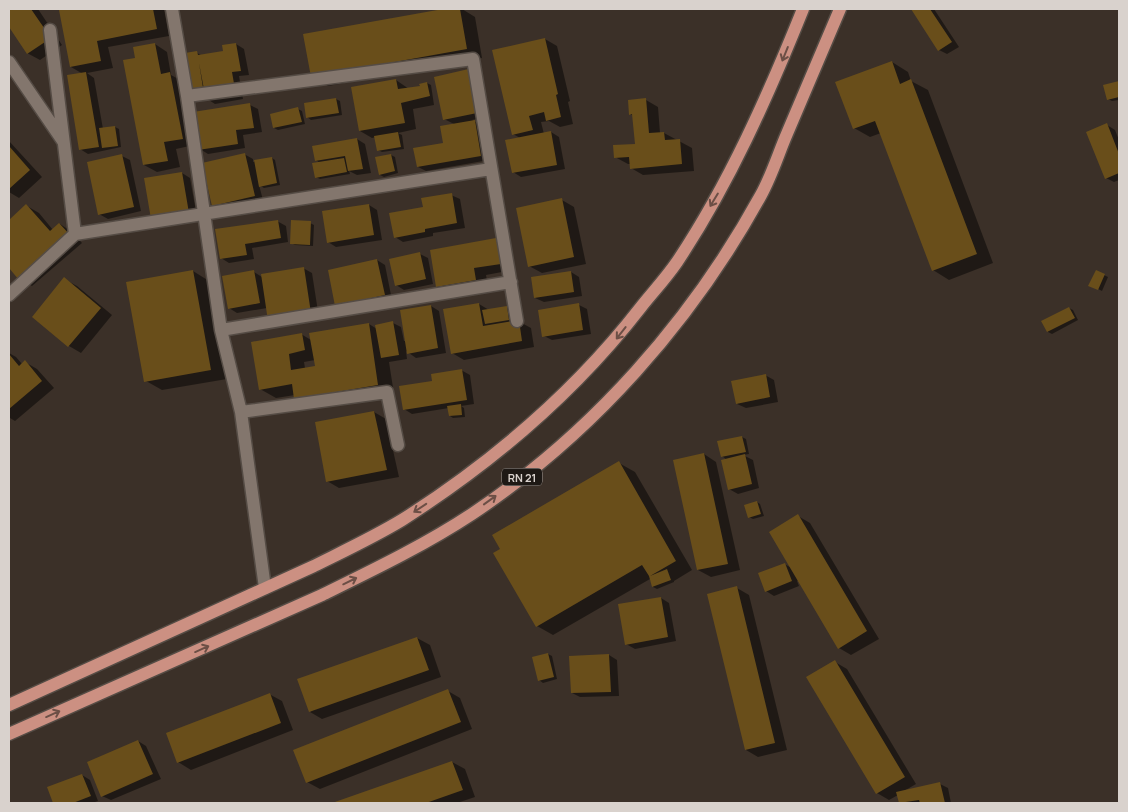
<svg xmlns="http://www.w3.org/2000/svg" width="1128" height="812" viewBox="0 0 1128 812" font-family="Manrope,sans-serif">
<rect width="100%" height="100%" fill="#3b3028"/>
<path fill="#0007" fill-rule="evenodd" d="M9 9H38L62 45 40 60 27 53 9 25Z
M73 9H164L169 36 108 47 113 68 87 73 94 78 103 129 115 127 119 129 121 147 88 154 80 149 83 74 71 67 60 11Z
M450 9H462L475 17 482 58 328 86 312 76 305 35Z
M913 9H934L959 47 947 54 939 50Z
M545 39 557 46 570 101 568 102 573 124 560 127 549 121 541 122 544 134 551 132 559 137 565 169 521 177 513 172 520 138 513 134Z
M155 44 167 52 171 75 182 81 194 145 176 149 180 167 157 172 144 165 137 59Z
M236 44 244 49 249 75 239 76 243 99 215 104 195 91 197 53 201 55 225 52Z
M892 62 908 72 911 81 928 90 993 263 949 280 933 270 881 133 870 137 854 128Z
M481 74 489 116 472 120 483 126 489 160 426 171 418 167 444 144 454 124 444 119Z
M396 80 409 89 419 87 427 83 431 85 434 105 413 109 416 129 398 133 402 135 404 149 382 152 378 150 376 137 372 138 360 131Z
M1119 82V100L1112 101 1108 99 1105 86Z
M336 99 340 101 342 115 311 120 307 117Z
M646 100 658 107 660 133H664L692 148 694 171 643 175 631 168V164H628L615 157 636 145 634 116 630 114Z
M250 105 258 109 262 132 243 135 245 148 208 154 200 149Z
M298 109 302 111 305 124 278 130 274 128Z
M1107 125 1115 130 1119 140V180L1114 182 1106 178Z
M357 139 365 144 371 173 357 175 349 171 350 174 320 179 316 177 320 163 316 160Z
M9 141 42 177 19 198 9 192Z
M244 154 253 159V162L272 158 275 160 280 185 264 188 259 185 263 200 222 210 214 205Z
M391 155 395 157 398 173 384 177 380 175Z
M122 156 130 160 141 211 108 219 99 214Z
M182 173 190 178 197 217 160 223Z
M451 195 460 199 465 228 433 233V236L403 242 395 237 424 208Z
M562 200 574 207 586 264 542 273 529 266Z
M369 205 377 210 382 240 336 247 328 242Z
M27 206 39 213 53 230 60 224 72 232 82 243 32 286 20 279 9 266V222Z
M277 221 286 226 288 242 252 248 254 259 229 263 221 258Z
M310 223 314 225 313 246 295 245 291 243Z
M496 239 508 246 513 270 486 275 488 286 450 293 437 286Z
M420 254 428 258 433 284 404 290 396 285Z
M377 260 385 265 392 300 344 310Z
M303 268 312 273 319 318 267 308 237 313 229 308 254 272 262 277Z
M193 271 209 281 227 379 162 390 146 381Z
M571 272 579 277 582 296 544 302 535 298Z
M1104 275 1108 277 1102 291 1094 287Z
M64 279 77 286 112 315 81 353 69 346 33 317Z
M479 304 489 310 506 307 510 309 518 321 531 328 534 347 464 360 452 353Z
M579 305 587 309 591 334 552 340 544 336Z
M431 306 439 311 446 353 416 358 406 351 407 359 389 362 394 394 312 408 295 395 276 398 260 389 301 334 311 340 369 324 377 329 393 323 401 327 404 341H406ZM315 360 316 367 305 368 304 362Z
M1069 308 1073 310 1078 320 1052 334 1048 332 1043 322Z
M9 353 16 357 22 364 25 362 37 369 54 388 15 421 10 418 9 419Z
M461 370 470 375 474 404 461 406 464 408 465 417 453 418 450 416 449 408 412 414 404 409 433 382Z
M765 375 774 380 778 402 746 408 737 404Z
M374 412 386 419 399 477 339 488 327 481Z
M742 437 746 439 749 454 743 455 753 460 759 488 738 494 729 489 727 460 722 456Z
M704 454 716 462 740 570 711 577 698 570Z
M619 463 635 472 692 570 674 581V582L657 589 653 587 650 579 553 635 537 626Z
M757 502 760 504 764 516 753 519 749 517Z
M798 516 810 523 879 639 851 655 839 648 799 580 797 581 799 586 774 596 766 591 784 564 792 568Z
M737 588 749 595 787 750 758 757 746 750Z
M661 598 669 603 676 641 635 649 626 644Z
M417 638 430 645 441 677 322 719 310 712Z
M548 654 552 656 557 679 543 683 539 680Z
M609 655 617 660 619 696 580 697 572 693Z
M835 662 847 669 916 784 904 791 940 784 948 788 951 803H900L898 795 889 800 877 793Z
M448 691 460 698 472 729 320 789 307 782Z
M269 694 282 701 293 730 191 770 178 762Z
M138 741 146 746 161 779 111 800 102 796Z
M452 762 465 769 475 797 457 803H335Z
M82 775 90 780 98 801 92 803H55L49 788Z"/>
<path fill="#694e1a" d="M9 9H31L51 38 27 54 9 27Z
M66 9H153L157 29 97 41 101 61 70 67 59 10Z
M443 9H460L467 49 311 77 303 34Z
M911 9H930L952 42 938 51Z
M545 38 558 94 556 95 561 117 546 121 544 112 529 116 533 130 512 135 492 50Z
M155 43 161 74 170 72 183 139 164 142 168 161 143 165 123 60 135 58 133 47Z
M236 43 241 71 232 72 236 95 206 100 199 63 203 88 190 90 185 53 197 51 198 55 223 51 222 45Z
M892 61 900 84 911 79 977 254 932 271 875 121 853 129 835 82Z
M473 68 482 112 443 120 434 77Z
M86 72 99 147 79 150 67 75Z
M396 79 398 89 420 86 419 84 427 82 430 96 401 103 405 123 359 131 351 87Z
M1119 81V97L1107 100 1103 85Z
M336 98 339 113 306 118 304 103Z
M646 98 649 133 664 132 665 140 680 139 682 164 630 169 629 157 614 158 613 145 635 144 632 114 629 115 628 100Z
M250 103 254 128 236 130 238 144 198 150 193 112Z
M298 107 302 122 273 128 270 114Z
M475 120 481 156 417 167 413 148 443 143 440 126Z
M1107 123 1119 154V173L1105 179 1086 132Z
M115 126 118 146 102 148 99 128Z
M551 131 557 165 512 173 505 140Z
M398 132 401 147 377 151 374 136Z
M357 138 363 169 348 171 345 156 315 161 312 146Z
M9 146 30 170 9 189Z
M245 153 255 196 212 206 202 163Z
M122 154 134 207 98 215 87 162Z
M391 154 395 171 379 175 375 157Z
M272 157 277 183 259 187 254 160Z
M344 158 347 172 315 178 312 163Z
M182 172 189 213 151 219 144 178Z
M452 193 457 223 425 229V232L394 238 389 213 423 207 421 198Z
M562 198 574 257 528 267 516 208Z
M26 204 50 231 59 223 71 236 19 280 9 268V220Z
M369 204 374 235 327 243 322 211Z
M278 220 281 238 245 244 247 255 220 259 215 229Z
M291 220 311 221 310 245 290 244Z
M496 238 501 264 474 268 476 280 436 287 430 250Z
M420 252 426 279 395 286 389 259Z
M377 259 385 295 335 306 328 270Z
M304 267 311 313 268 321 261 274Z
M193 270 211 370 144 382 126 282Z
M254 270 260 303 228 309 222 276Z
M1096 270 1105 274 1098 290 1088 286Z
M571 271 574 292 534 298 531 277Z
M64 277 101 308 68 347 32 317Z
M479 303 483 326 519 320 522 341 451 354 443 309Z
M579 303 583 330 542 337 538 310Z
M431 305 438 348 407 354 400 310Z
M507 306 509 320 485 324 482 310Z
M1069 307 1075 318 1047 332 1041 321Z
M393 321 399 355 381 358 375 325Z
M369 323 378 385 294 399 292 384 259 390 251 342 302 333 305 350 289 354 291 370 315 366 309 333Z
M9 354 19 366 25 360 42 381 9 409Z
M462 369 467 400 403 410 399 386 432 381 431 374Z
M766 374 770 397 736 404 731 381Z
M461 404 462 415 449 416 447 406Z
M374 411 387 470 326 482 315 422Z
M742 436 746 452 721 457 717 441Z
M704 453 728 564 697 570 673 460Z
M745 454 752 484 728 490 721 460Z
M619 461 676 561 650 576 667 569 671 580 652 587 649 576 642 565 536 627 493 553 500 549 492 535Z
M757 501 761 514 748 518 744 505Z
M798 514 867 631 838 649 769 532Z
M785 563 792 581 765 592 758 573Z
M737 586 775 743 745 750 707 594Z
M661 597 668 637 625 645 618 604Z
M417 637 429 670 309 712 297 679Z
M548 653 554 677 538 681 532 657Z
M609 654 611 692 571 693 569 656Z
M835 660 905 777 876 794 806 677Z
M448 689 461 722 306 783 293 750Z
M270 693 281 723 177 763 166 733Z
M138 740 153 774 101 797 87 762Z
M452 761 463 790 426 803H332Z
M82 774 91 796 73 803H53L47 787Z
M940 782 945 803H920L919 800 899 803 896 792Z"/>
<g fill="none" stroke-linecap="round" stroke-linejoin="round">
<g stroke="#554c45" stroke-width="15">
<path id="minor" d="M172 9 187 96 221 330 241 412 265 588
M50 30 75 234
M9 62 63 141
M187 96 473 59 517 321
M9 295 75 234 491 169
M221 330 511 282
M241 412 387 392 398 445"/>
</g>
<g stroke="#554c45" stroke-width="15">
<path id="major" d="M9 705 314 566C344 551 374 537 402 520 493 462 575 392 641 307 653 292 666 278 677 262 729 184 768 96 803 9
M9 734 322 595C373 570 425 545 472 514 592 434 692 321 761 195 771 177 778 155 786 136 804 93 822 51 840 9"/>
</g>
<use href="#minor" stroke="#83766d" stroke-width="12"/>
<use href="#major" stroke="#cc9082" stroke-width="12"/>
</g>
<defs><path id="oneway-shaft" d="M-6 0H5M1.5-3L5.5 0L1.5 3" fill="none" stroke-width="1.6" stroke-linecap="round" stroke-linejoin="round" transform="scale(1.25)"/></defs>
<g stroke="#6c4f46">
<use href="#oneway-shaft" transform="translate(785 54) rotate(112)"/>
<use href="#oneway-shaft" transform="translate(714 200) rotate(121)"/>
<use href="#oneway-shaft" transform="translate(621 333) rotate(128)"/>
<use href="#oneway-shaft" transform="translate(490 500) rotate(-36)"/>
<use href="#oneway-shaft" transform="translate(420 508) rotate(146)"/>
<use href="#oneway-shaft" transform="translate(350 581) rotate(-26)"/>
<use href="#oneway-shaft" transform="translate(202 649) rotate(-24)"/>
<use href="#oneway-shaft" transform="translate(53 714) rotate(-24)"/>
</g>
<g text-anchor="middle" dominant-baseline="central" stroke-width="4" stroke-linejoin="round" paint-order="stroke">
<rect fill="#1e1915" stroke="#a19a96" stroke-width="1" x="502" y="468.5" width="40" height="17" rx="4"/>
<g font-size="11" font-weight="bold" fill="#d9d2cd">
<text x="522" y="477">RN 21</text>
</g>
</g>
<rect width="1128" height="812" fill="none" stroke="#d9d2cd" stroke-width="20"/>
</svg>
